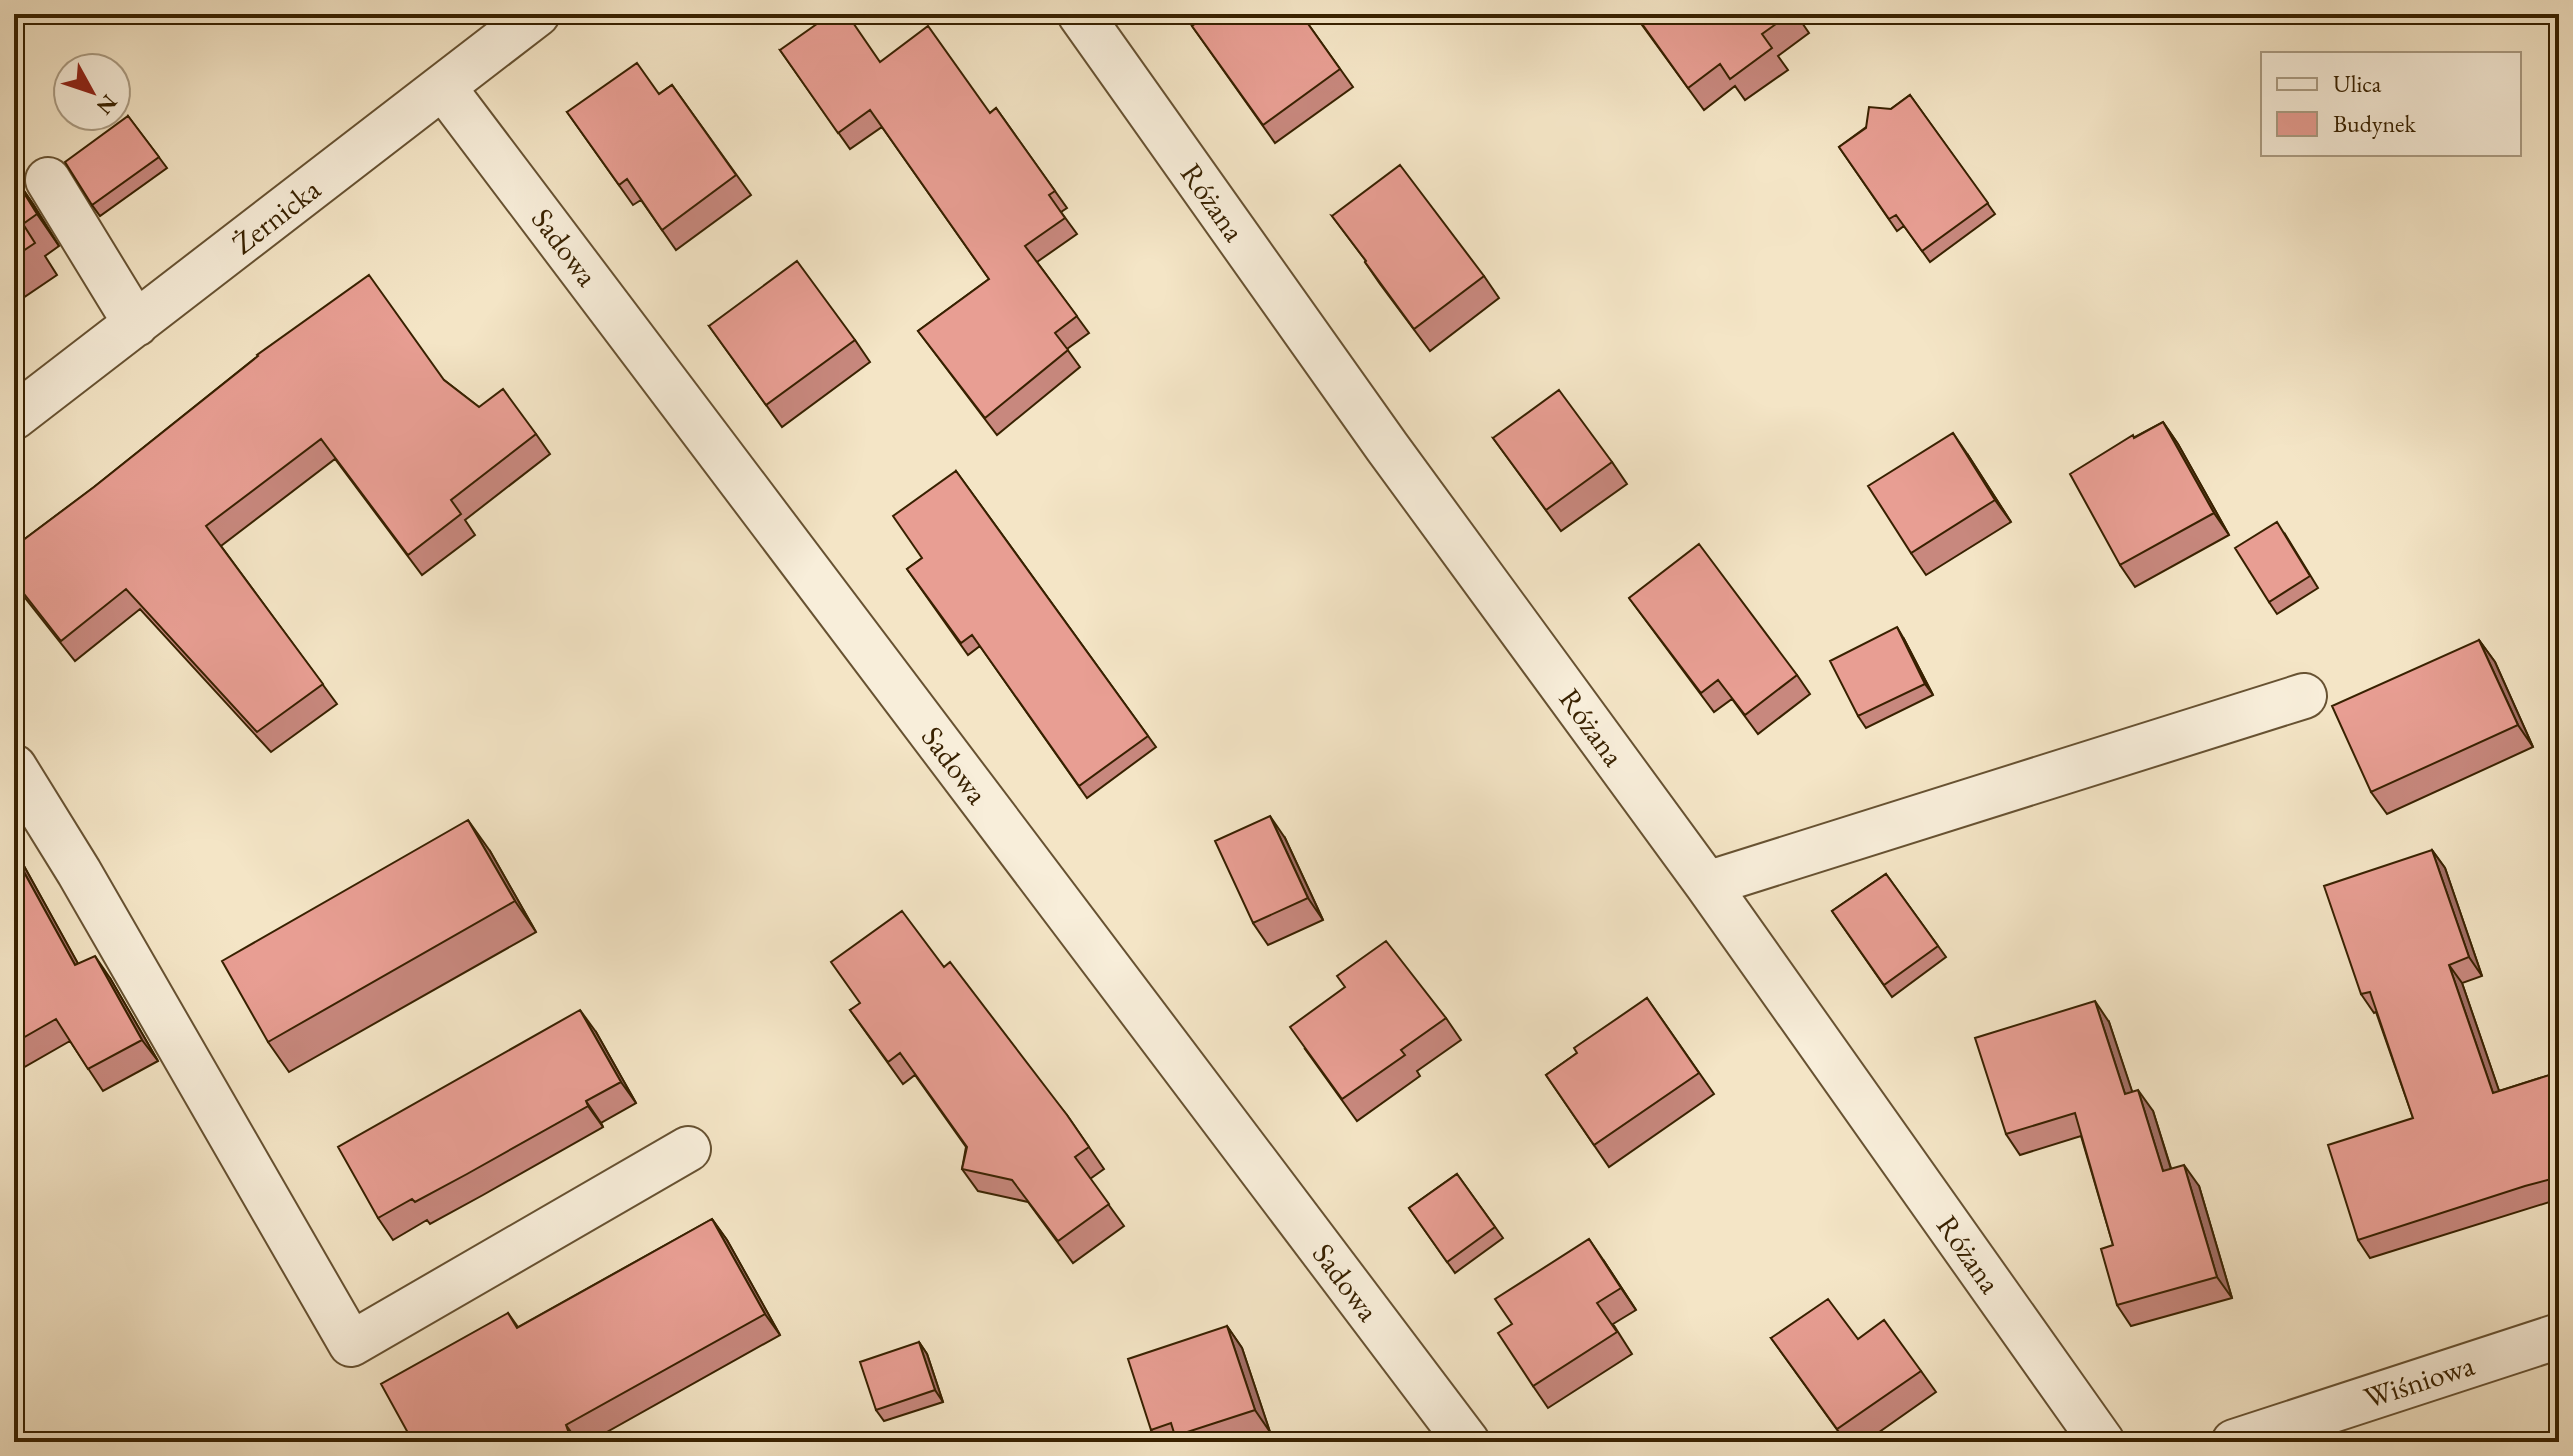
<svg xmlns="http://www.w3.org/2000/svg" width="2573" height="1456" viewBox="0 0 2573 1456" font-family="'EB Garamond',serif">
<rect width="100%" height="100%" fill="#f4e5c6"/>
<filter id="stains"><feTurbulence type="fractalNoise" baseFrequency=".0025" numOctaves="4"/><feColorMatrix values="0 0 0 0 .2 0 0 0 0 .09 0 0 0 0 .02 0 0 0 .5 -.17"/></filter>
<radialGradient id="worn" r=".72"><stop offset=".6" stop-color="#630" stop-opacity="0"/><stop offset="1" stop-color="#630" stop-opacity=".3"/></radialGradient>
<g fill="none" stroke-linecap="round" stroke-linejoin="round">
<g stroke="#675232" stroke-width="48">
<path id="minor" d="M1080 14 1387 447 1707 884 2102 1442
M443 87 1467 1442
M48 180 136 324
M14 417 537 14
M14 767 79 872 351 1344 688 1149
M1707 884 2304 696
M2234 1442 2559 1336"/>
</g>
<use href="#minor" stroke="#f8eeda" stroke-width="44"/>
</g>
<path fill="#c8887e" stroke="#382100" stroke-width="2" d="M1301 14 1353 87 1275 143 1192 26Z
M1634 14H1796L1809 33 1778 56 1788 70 1745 100 1735 86 1704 110Z
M780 50 880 62 990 113 996 108 1067 208 1061 212 1077 234 1037 262 1089 333 1067 349 1080 367 997 435 918 331 989 279 882 127 850 149Z
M672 85 751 195 676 250 641 200 633 205 567 112 659 94Z
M1910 95 1995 214 1930 262 1904 226 1897 231 1839 147Z
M128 116 167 168 100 216 92 205Z
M14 176 33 204 59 246 45 256 57 275 14 304Z
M1332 216 1484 276 1499 298 1430 351 1380 284 1365 262 1366 261Z
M709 326 855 340 870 362 782 427Z
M258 356 444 380 479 407 536 434 550 454 465 520 475 535 422 575 335 459 221 546 337 704 271 752 140 609 75 661 14 584V547L94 487Z
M2163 422 2178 444 2229 535 2135 587 2120 565 2135 437Z
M1493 438 1612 462 1627 484 1561 531Z
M1968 455 2011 522 1926 575 1911 553Z
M956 471 1156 747 1087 798 980 646 968 655 907 569 922 558Z
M2285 534 2318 588 2277 614 2269 602Z
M1629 598 1797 675 1810 694 1758 734 1732 699 1714 712Z
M1904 639 1933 695 1866 728 1858 716Z
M2479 640 2495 662 2533 747 2387 814 2371 792Z
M1285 838 1323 920 1268 945 1253 923Z
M14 848 78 964 110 978 158 1061 103 1091 70 1041 14 1073Z
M2432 850 2445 868 2482 976 2462 983 2499 1091 2559 1072V1199L2370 1258 2358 1240 2413 1118 2376 1012 2374 1013 2361 994Z
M490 851 536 932 289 1072 268 1042Z
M1886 874 1946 957 1892 997 1832 911Z
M944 967 1067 1115 1104 1169 1090 1179 1124 1226 1073 1263 1028 1202 978 1191 962 1169 966 1147 915 1075 903 1084 850 1010Z
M1647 998 1714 1094 1609 1167 1546 1075 1577 1053Z
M1446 1018 1461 1040 1417 1071 1420 1076 1357 1121 1305 1049Z
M2109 1022 2132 1092 2153 1111 2171 1168 2199 1186 2232 1298 2131 1326 2117 1305 2113 1245 2081 1136 2020 1155 2006 1134Z
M596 1032 636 1103 601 1123 603 1127 483 1195 430 1224 427 1220 393 1240 378 1218Z
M1457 1174 1503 1238 1455 1273 1409 1208Z
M712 1219 727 1240 780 1335 589 1442H413L508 1313 518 1327Z
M1604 1261 1636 1310 1613 1324 1632 1354 1548 1408 1533 1386Z
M1227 1326 1242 1348 1270 1432 1239 1442H1160L1151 1430Z
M1771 1338 1858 1339 1921 1371 1936 1392 1865 1442H1846Z
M919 1342 927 1354 943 1402 884 1421 876 1410Z"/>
<path fill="#a26f67" stroke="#382100" stroke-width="2" d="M14 176 33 204 59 246 37 214Z
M2163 422 2178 444 2229 535 2214 513Z
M1953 433 1968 455 2011 522 1995 500Z
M1897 627 1904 639 1933 695 1925 684Z
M2479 640 2495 662 2533 747 2518 725Z
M1270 816 1285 838 1323 920 1308 898Z
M468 820 490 851 536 932 515 901Z
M14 848 91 987 75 965 14 854Z
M2432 850 2445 868 2482 976 2469 957Z
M95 956 110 978 158 1061 142 1040Z
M2449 965 2462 983 2506 1111 2493 1093Z
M2095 1001 2109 1022 2140 1115 2125 1094Z
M580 1010 596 1032 636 1103 621 1082Z
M2138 1090 2153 1111 2178 1192 2163 1171Z
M586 1101 601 1123 603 1127 588 1106Z
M2184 1165 2199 1186 2232 1298 2217 1277Z
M712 1219 727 1240 780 1335 765 1314Z
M1589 1239 1604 1261 1636 1310 1621 1288Z
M1227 1326 1242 1348 1270 1432 1255 1410Z
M919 1342 927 1354 943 1402 935 1390Z
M566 1425 578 1442H572Z"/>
<path fill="#e89e93" stroke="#382100" stroke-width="2" d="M831 14H847L880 62 928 26 990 113 996 108 1055 191 1049 195 1065 218 1025 246 1077 316 1055 333 1068 350 985 418 918 331 989 279 870 110 838 133 780 50Z
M1208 14H1301L1340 69 1263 125 1192 26Z
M1635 14H1790L1762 34 1772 48 1730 79 1720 64 1688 88Z
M637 63 659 94 672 85 736 175 662 230 627 179 619 185 567 112Z
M1910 95 1988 203 1922 251 1896 215 1889 219 1839 147 1866 128 1869 107 1891 109Z
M128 116 159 157 92 205 65 162Z
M1400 165 1484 276 1414 329 1365 262 1366 261 1332 216Z
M14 177 37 214 23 224 35 243 14 257Z
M797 261 855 340 766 405 709 326Z
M369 275 444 380 479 407 503 389 536 434 451 500 461 514 408 555 321 439 206 526 323 684 257 732 126 589 61 641 14 581V547L94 487 258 356 257 355Z
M1559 390 1612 462 1546 510 1493 438Z
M2163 422 2214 513 2120 565 2070 474 2133 435 2134 438Z
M1953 433 1995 500 1911 553 1868 486Z
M956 471 1148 736 1079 786 972 635 961 643 907 569 922 558 893 516Z
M2277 522 2310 576 2269 602 2235 548Z
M1699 544 1797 675 1745 715 1718 680 1701 693 1629 598Z
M1897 627 1925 684 1858 716 1830 661Z
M2479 640 2518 725 2371 792 2332 706Z
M1270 816 1308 898 1253 923 1215 841Z
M468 820 515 901 268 1042 222 961Z
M2432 850 2469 957 2449 965 2493 1093 2559 1072V1177L2525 1186 2358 1240 2328 1145 2413 1118 2370 992 2361 994 2324 886Z
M14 854 75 965 95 956 142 1040 88 1069 56 1019 14 1043Z
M1886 874 1938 946 1884 985 1832 911Z
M902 911 944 967 950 962 1067 1115 1089 1147 1075 1157 1109 1204 1058 1241 1012 1180 962 1169 967 1147 900 1053 888 1062 850 1010 860 1003 831 962Z
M1386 941 1446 1018 1401 1050 1405 1055 1342 1099 1290 1027 1345 987 1337 976Z
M1647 998 1699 1073 1594 1145 1546 1075 1577 1053 1574 1048Z
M2095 1001 2125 1094 2138 1090 2163 1171 2184 1165 2217 1277 2117 1305 2101 1249 2113 1245 2075 1113 2006 1134 1975 1038Z
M580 1010 621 1082 586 1101 588 1106 467 1174 415 1202 412 1199 378 1218 338 1147Z
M1457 1174 1495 1227 1447 1262 1409 1208Z
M712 1219 765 1314 566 1425 572 1442H514L512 1438 504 1442H413L381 1384 508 1313 517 1328Z
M1589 1239 1621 1288 1597 1303 1617 1332 1533 1386 1498 1333 1512 1324 1495 1299Z
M1828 1299 1858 1339 1884 1320 1921 1371 1837 1429 1771 1338Z
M1227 1326 1255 1410 1175 1436 1171 1423 1151 1430 1128 1359Z
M919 1342 935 1390 876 1410 860 1362Z"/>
<g text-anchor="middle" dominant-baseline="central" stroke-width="6" stroke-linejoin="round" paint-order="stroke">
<g font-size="30" fill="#382100" stroke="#f8eeda">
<text transform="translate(1213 202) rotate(55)">Różana</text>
<text transform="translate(276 216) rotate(-38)">Żernicka</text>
<text transform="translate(565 247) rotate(53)">Sadowa</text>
<text transform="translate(1592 727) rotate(54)">Różana</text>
<text transform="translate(955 765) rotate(53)">Sadowa</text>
<text transform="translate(1969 1254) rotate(55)">Różana</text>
<text transform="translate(1346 1282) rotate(53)">Sadowa</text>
<text transform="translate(2419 1381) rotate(-18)">Wiśniowa</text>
</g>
</g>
<rect width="2573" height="1456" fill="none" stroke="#f4e5c6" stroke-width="48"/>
<rect x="16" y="16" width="2541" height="1424" fill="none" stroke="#382100" stroke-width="4"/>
<rect x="24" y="24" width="2525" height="1408" fill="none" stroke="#382100" stroke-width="2"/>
<rect x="2261" y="52" width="260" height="104" fill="#f8eeda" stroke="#ab9c83" stroke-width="2"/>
<rect x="2277" y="78" width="40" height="12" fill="#f8eeda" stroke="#ab9c83" stroke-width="2"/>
<text x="2333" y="92" font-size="24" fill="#382100">Ulica</text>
<rect x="2277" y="112" width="40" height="24" fill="#e89e93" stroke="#ab9c83" stroke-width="2"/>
<text x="2333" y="132" font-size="24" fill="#382100">Budynek</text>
<g transform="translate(92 92) rotate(130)"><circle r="38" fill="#f8eeda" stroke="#ab9c83" stroke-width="2"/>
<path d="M0-6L14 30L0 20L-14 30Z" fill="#8f2418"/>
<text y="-12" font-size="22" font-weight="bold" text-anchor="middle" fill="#382100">N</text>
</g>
<rect width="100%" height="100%" filter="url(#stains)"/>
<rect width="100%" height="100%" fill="url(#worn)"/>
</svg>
